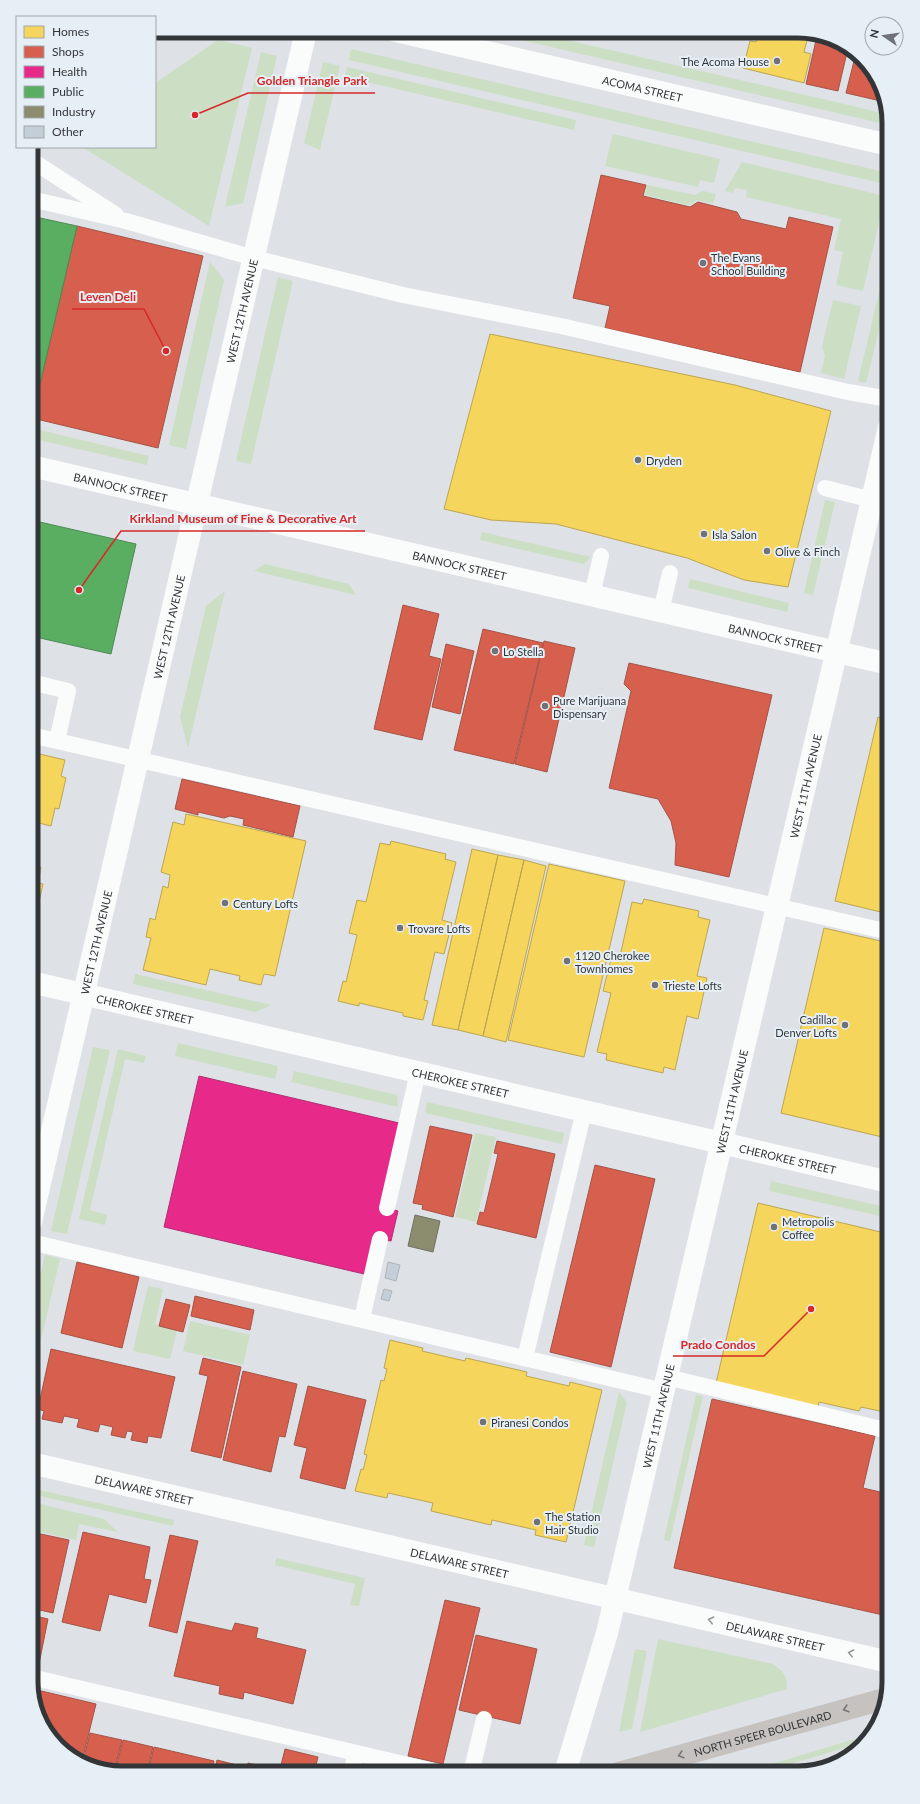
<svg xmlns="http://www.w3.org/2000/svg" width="920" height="1804" viewBox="0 0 920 1804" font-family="Lato,sans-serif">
<rect width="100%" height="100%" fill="#dee2e6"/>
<path fill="#ccdec4" d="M482 31H528L887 114 889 125Z
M218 40 252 48 209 226 82 147H155V83Z
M351 49 889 173V185L349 60Z
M261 52 277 56 243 203 225 207Z
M323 62 340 66 320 150 304 143Z
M347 67 576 120 574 130 345 77Z
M613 134 720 159 714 183 700 180 698 187 605 166Z
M742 162 885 196 863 291 836 285 843 252 834 250 841 219 746 197 747 190 735 188 733 193 725 191Z
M647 185 695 195 703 191 716 194 713 204 698 200 688 205 645 195Z
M889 251V289L866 383 858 381Z
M210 262 224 280 186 449 169 445Z
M278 277 293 281 251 464 236 461Z
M833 300 861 306 844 379 821 373 825 356 822 347Z
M31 428 149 456 147 465 31 438Z
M825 500 835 502 813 595 804 593Z
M482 532 591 557 584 564 480 540Z
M265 564 349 584 356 595 254 571Z
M690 579 789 603 787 612 688 588Z
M225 591 188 748 180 717 206 606Z
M135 974 272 1005 255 1012 133 984Z
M178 1043 278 1066 275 1079 175 1056Z
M93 1047 110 1050 67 1234 51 1231Z
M118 1049 146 1056 144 1063 125 1059 90 1210 107 1215 105 1225 79 1219Z
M294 1071 397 1095 398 1107 291 1082Z
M427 1102 564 1133 562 1144 425 1113Z
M475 1133 496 1137 476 1222 455 1217Z
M771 1181 889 1208V1218L769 1191Z
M45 1255 60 1259 31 1382V1314Z
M148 1286 163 1289 155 1324 177 1330 170 1359 133 1351Z
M190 1321 250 1335 243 1365 183 1351Z
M619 1392 627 1402 594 1547 584 1545Z
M696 1395 703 1396 670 1541 664 1540Z
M31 1488 174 1520 173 1526 31 1494Z
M31 1502 104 1519 118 1532 79 1524 76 1540 31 1530Z
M276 1558 365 1578 359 1606 350 1605 355 1584 275 1565Z
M658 1639 773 1664C784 1672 787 1675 787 1689L640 1732Z
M635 1649 647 1651 632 1729 619 1732Z
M871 1734 861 1743 760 1773H742Z
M845 1756 832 1766 798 1773H788Z"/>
<path fill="#f6d55c" stroke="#bca552" d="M758 31H804L809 33 804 52 811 54 804 83 743 68 750 41 756 42Z
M490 334 735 385 831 411 788 587 744 580 687 558 556 524 491 520 444 509Z
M878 717 889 720V914L835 901Z
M31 752 65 760 61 776 66 778 59 809 55 808 51 826 31 821Z
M186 814 306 841 275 976 264 974 261 985 239 980 240 976 210 969 206 985 143 970 151 938 146 937 150 918 155 920 163 886 168 888 170 875 161 872 173 822 184 825Z
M391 841 446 854 445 859 456 862 442 920 452 923 444 954 435 952 424 1000 428 1001 423 1020 403 1016V1013L359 1003V1006L338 1001 343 981 346 982 357 935 349 933 357 900 366 902 380 843 390 845Z
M472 849 498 855 458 1030 432 1025Z
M498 855 524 860 483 1036 458 1030Z
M524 860 546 866 506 1042 483 1036Z
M31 864 41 867 38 883 43 884 35 920 31 919Z
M549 864 625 881 584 1057 508 1040Z
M644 899 699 911 698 917 710 920 697 976 707 978 698 1019 687 1016 675 1070 664 1067 663 1073 606 1060 607 1054 597 1052 611 993 603 991 611 959 619 961 632 902 642 904Z
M824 928 889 943V1107L882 1137 781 1113Z
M758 1203 889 1234V1413L861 1407 859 1411 819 1402 818 1407 716 1383Z
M390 1340 423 1348 422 1351 465 1361 466 1358 527 1372 526 1376 569 1386 570 1382 602 1390 566 1542 535 1535 536 1530 492 1520 491 1525 431 1511 433 1503 388 1493 387 1498 355 1491 361 1469 363 1470 367 1455 364 1454 381 1380 384 1381 387 1369 384 1368Z"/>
<path fill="#d6604d" stroke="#a55347" d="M817 36 848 48 838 91 806 84Z
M856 53 882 88 885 102 846 93Z
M601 175 646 185 643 196 690 207 698 202 737 212 741 219 786 229 789 217 833 227 800 372 605 328 610 306 573 298Z
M77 226 203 256 158 448 32 418Z
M403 605 439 614 429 656 441 659 422 740 374 729Z
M483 629 543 643 514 764 454 750Z
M544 641 575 648 547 772 515 764Z
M446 644 474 651 460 714 432 707Z
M629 663 772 695 729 877 675 865 676 843 671 821 658 799 609 788 631 691 624 684Z
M182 779 300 806 293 837 243 825 244 819 230 816 224 818 198 812V815L175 809Z
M430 1126 472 1135 453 1217 422 1209 423 1205 413 1203Z
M497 1141 555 1154 536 1238 477 1224 480 1212 484 1213 498 1154 494 1153Z
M595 1165 655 1179 611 1367 550 1352Z
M77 1262 139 1277 122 1348 61 1333Z
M195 1296 254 1310 250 1330 191 1316Z
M166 1299 190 1305 183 1332 159 1326Z
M51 1349 175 1377 161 1438 148 1436 147 1443 131 1440 133 1432 127 1431 125 1438 111 1435 113 1427 100 1424 98 1432 77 1427 79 1419 64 1416 62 1423 42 1419 44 1411 38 1409Z
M203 1358 241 1367 221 1458 191 1451 208 1376 199 1374Z
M243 1371 297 1384 285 1437 279 1436 271 1472 223 1460Z
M308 1386 366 1400 345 1489 300 1478 307 1448 294 1445Z
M712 1399 875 1436 863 1488 889 1494V1586L883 1615 674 1568Z
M31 1532 69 1540 53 1613 31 1608V1581H33L35 1574 31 1573Z
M83 1532 150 1547 144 1579 151 1580 146 1603 109 1594 100 1631 62 1622Z
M170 1535 198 1541 177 1633 149 1626Z
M889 1591V1618L883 1616Z
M445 1600 480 1608 443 1764 408 1756Z
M31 1615 48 1619 38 1669 31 1668Z
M187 1621 232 1631 235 1623 258 1628 256 1638 306 1650 293 1704 244 1692 243 1699 219 1694 220 1686 174 1676Z
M476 1635 537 1649 520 1724 459 1710Z
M33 1689 96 1704 82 1761 71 1757 38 1716Z
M90 1733 122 1740 114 1772 83 1761Z
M123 1740 153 1747 147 1773 115 1772Z
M154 1747 214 1761 212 1773H148Z
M285 1749 318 1757 314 1773H279Z
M217 1760 245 1767 244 1773H214Z
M248 1763 277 1770V1773H245Z"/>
<path fill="#e7298a" stroke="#b12d72" d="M199 1076 399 1123 380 1206 398 1211 391 1241 380 1239 364 1274 164 1227Z"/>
<path fill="#5aae61" stroke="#4e8a55" d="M31 216 77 226 32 418H31Z
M31 520 136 544 111 654 31 636Z"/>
<path fill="#8c8c6e" stroke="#71725e" d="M415 1215 440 1221 433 1252 408 1246Z"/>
<path fill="#c3ced8" stroke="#b0b4b7" d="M388 1262 400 1265 396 1281 385 1278Z
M384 1289 392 1291 389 1301 381 1299Z"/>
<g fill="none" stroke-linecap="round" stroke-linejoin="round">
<path stroke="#fafbfb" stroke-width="16" d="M31 160 116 215
M31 199 126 221 254 258 403 295 561 326 848 392 889 399
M825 488 872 500
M592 595 601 556
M661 611 670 573
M31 682 68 691 57 741
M31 735 889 932
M387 1208 418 1072
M31 1242 664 1391
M362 1319 380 1239
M525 1358 584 1111
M667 1377 889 1431
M31 1677 442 1773
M351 1773 356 1753
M471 1773 484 1719"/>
<path stroke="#fafbfb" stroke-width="22" id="s1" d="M396 31 889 145"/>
<g stroke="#fafbfb" stroke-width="22">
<path id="s2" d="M31 466 889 664"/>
<path id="s3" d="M31 982 889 1182"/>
<path id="s4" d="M31 1222 306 31"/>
<path id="s5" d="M31 1463 889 1662"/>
<path id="s6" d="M565 1773 607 1633 889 427"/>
</g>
<path stroke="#c6c2bf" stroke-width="22" id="s7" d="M618 1773 884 1699"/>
</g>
<defs><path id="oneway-chevron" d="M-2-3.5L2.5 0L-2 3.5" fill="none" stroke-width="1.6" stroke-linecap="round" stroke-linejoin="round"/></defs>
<g stroke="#96989a">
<use href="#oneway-chevron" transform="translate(711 1620) rotate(-167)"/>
<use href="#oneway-chevron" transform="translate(851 1653) rotate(-167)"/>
</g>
<g stroke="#757575">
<use href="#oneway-chevron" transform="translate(846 1709) rotate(164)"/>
<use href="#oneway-chevron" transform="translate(681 1755) rotate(164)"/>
</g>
<g fill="#6f7276" stroke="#e7eff6" stroke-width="1.5">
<circle cx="777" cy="61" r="4"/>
<circle cx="703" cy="263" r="4"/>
<circle cx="638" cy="460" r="4"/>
<circle cx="704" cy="534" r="4"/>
<circle cx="767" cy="551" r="4"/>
<circle cx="495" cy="651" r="4"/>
<circle cx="545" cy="706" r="4"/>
<circle cx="225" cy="903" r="4"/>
<circle cx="400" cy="928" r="4"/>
<circle cx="567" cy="961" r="4"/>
<circle cx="655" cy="985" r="4"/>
<circle cx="845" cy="1025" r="4"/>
<circle cx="774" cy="1227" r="4"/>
<circle cx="483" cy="1422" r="4"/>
<circle cx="537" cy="1522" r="4"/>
</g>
<g text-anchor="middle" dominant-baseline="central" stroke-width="4" stroke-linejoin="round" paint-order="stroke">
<g font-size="11" fill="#333639" stroke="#e7eff6" text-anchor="start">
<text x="769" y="61" text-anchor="end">The Acoma House</text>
<text x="711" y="257">The Evans<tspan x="711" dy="13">School Building</tspan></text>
<text x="646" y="460">Dryden</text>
<text x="712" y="534">Isla Salon</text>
<text x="775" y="551">Olive &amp; Finch</text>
<text x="503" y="651">Lo Stella</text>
<text x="553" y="700">Pure Marijuana<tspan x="553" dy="13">Dispensary</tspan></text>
<text x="233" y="903">Century Lofts</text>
<text x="408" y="928">Trovare Lofts</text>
<text x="575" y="955">1120 Cherokee<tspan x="575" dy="13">Townhomes</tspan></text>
<text x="663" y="985">Trieste Lofts</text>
<text x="837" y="1019" text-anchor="end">Cadillac<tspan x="837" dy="13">Denver Lofts</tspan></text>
<text x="782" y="1221">Metropolis<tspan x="782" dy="13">Coffee</tspan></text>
<text x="491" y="1422">Piranesi Condos</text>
<text x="545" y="1516">The Station<tspan x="545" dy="13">Hair Studio</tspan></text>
</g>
<g font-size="11" fill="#333639" stroke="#e7eff6">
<text stroke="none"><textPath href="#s1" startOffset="253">ACOMA STREET</textPath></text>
<text stroke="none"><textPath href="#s4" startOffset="935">WEST 12TH AVENUE</textPath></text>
<text stroke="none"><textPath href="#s2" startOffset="92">BANNOCK STREET</textPath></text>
<text stroke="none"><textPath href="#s2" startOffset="440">BANNOCK STREET</textPath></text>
<text stroke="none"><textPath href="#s4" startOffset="611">WEST 12TH AVENUE</textPath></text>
<text stroke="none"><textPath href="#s2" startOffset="764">BANNOCK STREET</textPath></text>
<text stroke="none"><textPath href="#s6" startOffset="1016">WEST 11TH AVENUE</textPath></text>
<text stroke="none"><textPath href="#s4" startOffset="287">WEST 12TH AVENUE</textPath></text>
<text stroke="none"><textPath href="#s3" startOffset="117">CHEROKEE STREET</textPath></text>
<text stroke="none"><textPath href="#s3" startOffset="441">CHEROKEE STREET</textPath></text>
<text stroke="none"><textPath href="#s6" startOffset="692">WEST 11TH AVENUE</textPath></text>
<text stroke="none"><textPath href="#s3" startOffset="777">CHEROKEE STREET</textPath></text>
<text stroke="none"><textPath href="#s6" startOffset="369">WEST 11TH AVENUE</textPath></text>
<text stroke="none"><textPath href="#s5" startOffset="116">DELAWARE STREET</textPath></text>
<text stroke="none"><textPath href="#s5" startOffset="440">DELAWARE STREET</textPath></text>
<text stroke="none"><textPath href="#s5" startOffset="764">DELAWARE STREET</textPath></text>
<text stroke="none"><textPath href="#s7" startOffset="150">NORTH SPEER BOULEVARD</textPath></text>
</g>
</g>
<path d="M0 0H920V1804H0ZM122 38H798A84 84 0 0 1 882 122V1682A84 84 0 0 1 798 1766H122A84 84 0 0 1 38 1682V122A84 84 0 0 1 122 38Z" fill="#e7eff6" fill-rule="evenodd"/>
<path fill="none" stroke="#333639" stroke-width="5" d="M122 38H798A84 84 0 0 1 882 122V1682A84 84 0 0 1 798 1766H122A84 84 0 0 1 38 1682V122A84 84 0 0 1 122 38Z"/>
<path fill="none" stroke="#d62828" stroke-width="1.5" d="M195 115L248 93H375M166 351L144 309H72M79 590L121 531H365M811 1309L764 1356H673"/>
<g fill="#d62828" stroke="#e7eff6" stroke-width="1.5">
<circle cx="195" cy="115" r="4"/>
<circle cx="166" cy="351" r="4"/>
<circle cx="79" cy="590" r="4"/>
<circle cx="811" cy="1309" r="4"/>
</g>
<g font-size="12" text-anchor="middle" font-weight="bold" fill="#d62828" stroke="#e7eff6" stroke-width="4" stroke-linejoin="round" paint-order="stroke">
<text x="312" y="85">Golden Triangle Park</text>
<text x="108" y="301">Leven Deli</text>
<text x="243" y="523">Kirkland Museum of Fine &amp; Decorative Art</text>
<text x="718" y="1349">Prado Condos</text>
</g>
<rect x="16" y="16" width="140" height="132" fill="#e7eff6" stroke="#9fa5aa"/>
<rect x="24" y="26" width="20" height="12" fill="#f6d55c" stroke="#9fa5aa"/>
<text x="52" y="36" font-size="12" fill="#333639">Homes</text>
<rect x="24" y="46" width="20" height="12" fill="#d6604d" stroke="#9fa5aa"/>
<text x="52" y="56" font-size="12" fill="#333639">Shops</text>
<rect x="24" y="66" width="20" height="12" fill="#e7298a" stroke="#9fa5aa"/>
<text x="52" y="76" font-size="12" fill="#333639">Health</text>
<rect x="24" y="86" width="20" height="12" fill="#5aae61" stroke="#9fa5aa"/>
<text x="52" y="96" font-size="12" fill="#333639">Public</text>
<rect x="24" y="106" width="20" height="12" fill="#8c8c6e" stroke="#9fa5aa"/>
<text x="52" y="116" font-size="12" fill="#333639">Industry</text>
<rect x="24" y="126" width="20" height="12" fill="#c3ced8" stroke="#9fa5aa"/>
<text x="52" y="136" font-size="12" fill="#333639">Other</text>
<g transform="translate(884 36) rotate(283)"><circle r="19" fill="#e7eff6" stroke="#9fa5aa"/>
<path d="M0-3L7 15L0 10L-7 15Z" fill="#6f7276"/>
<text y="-6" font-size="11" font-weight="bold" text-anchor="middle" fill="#333639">N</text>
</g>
</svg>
